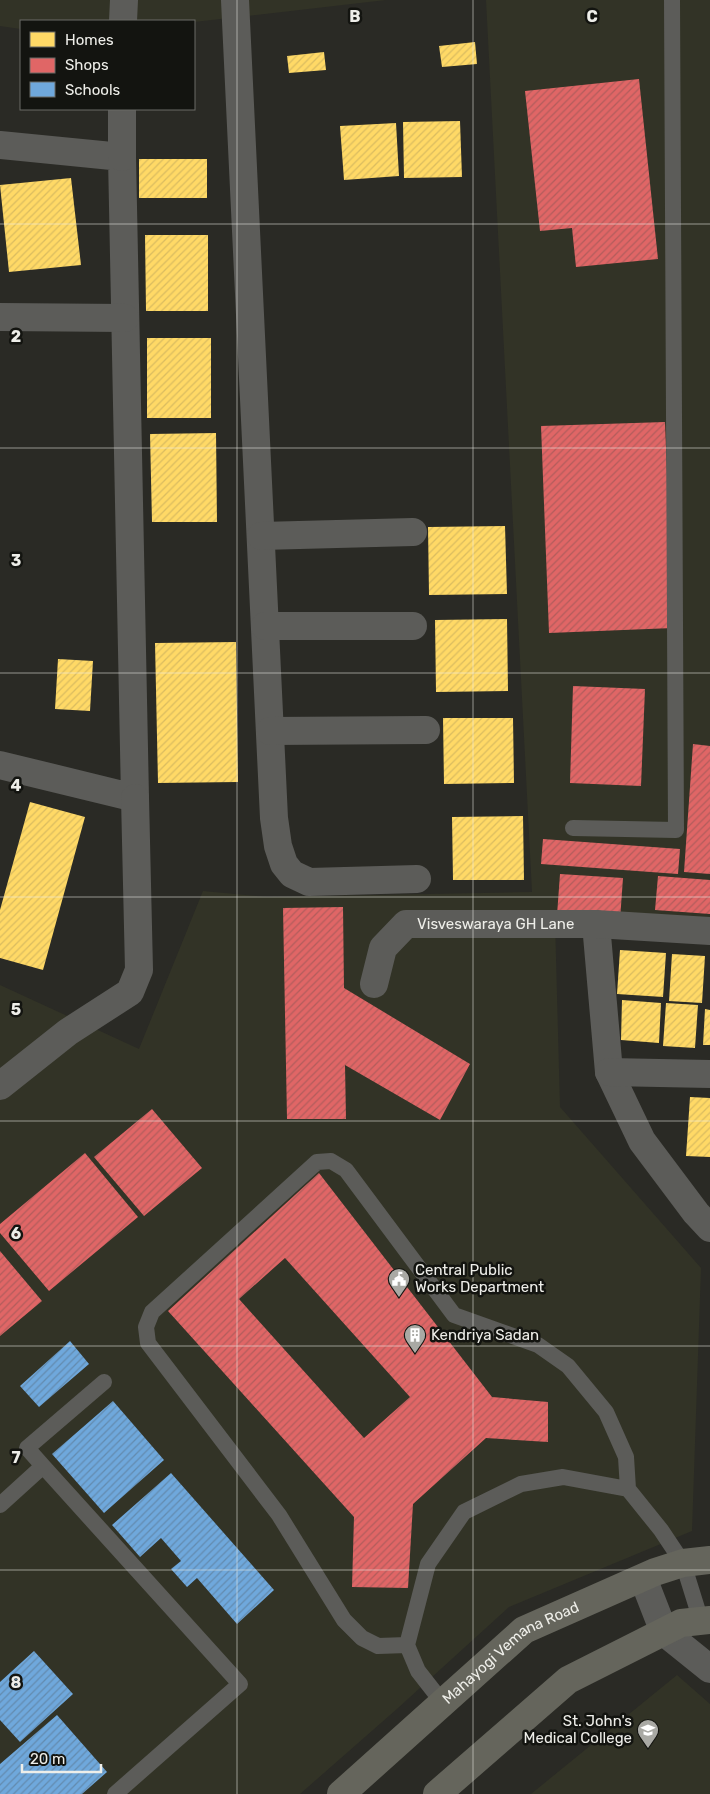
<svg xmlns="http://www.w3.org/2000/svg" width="710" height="1794" viewBox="0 0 710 1794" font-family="Rubik,sans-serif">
<defs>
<pattern id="homes-hatch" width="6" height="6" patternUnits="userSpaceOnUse" patternTransform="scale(1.25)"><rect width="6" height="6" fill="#ffd966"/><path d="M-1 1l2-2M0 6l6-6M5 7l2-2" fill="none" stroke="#dabc60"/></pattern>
<pattern id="shops-hatch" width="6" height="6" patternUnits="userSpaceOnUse" patternTransform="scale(1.25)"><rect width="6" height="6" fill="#e06666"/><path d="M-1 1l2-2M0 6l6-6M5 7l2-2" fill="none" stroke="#b25d5c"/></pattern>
<pattern id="schools-hatch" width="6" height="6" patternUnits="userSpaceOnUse" patternTransform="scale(1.25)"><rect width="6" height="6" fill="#6fa8dc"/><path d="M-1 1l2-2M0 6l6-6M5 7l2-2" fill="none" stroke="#638baf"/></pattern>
</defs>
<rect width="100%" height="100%" fill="#2a2a25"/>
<path fill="#323326" d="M0 0H386L194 22 21 21V29L0 26Z
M486 0H710V927L555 920 560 1107 701 1268 692 1531 509 1607 398 1708 300 1794H0V985L139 1049 203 891 267 897 532 892Z
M677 1675 710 1704V1794H531Z"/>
<path fill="url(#homes-hatch)" d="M475 42 477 64 442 67 439 46Z
M324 52 326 70 289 73 287 56Z
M460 121 462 177 404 178 403 122Z
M396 123 399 176 344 180 340 126Z
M139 159H207V198H139Z
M71 178 81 265 9 272 0 185Z
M145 235H208V311H146Z
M147 338H211V418H147Z
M216 433 217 522H152L150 434Z
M505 526 507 594 429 595 428 527Z
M507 619 508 691 436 692 435 620Z
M236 642 238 782 158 783 155 643Z
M58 659 93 661 90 711 55 709Z
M443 718H513L514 783 444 784Z
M30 802 85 817 43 970 0 958V910Z
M523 816 524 880H453L452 817Z
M620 950 666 953 663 997 617 994Z
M672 954 705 956 702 1003 669 1001Z
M622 1000 661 1003 659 1043 621 1040Z
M666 1003 698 1005 695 1048 663 1046Z
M705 1009 710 1010V1045H703Z
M690 1097 710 1098V1157L686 1156Z"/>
<path fill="url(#shops-hatch)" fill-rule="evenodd" d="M639 79 658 259 576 267 572 228 540 231 525 91Z
M665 422 673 628 549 633 541 426Z
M573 686 645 689 641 786 570 783Z
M693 744 710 746V874L684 872Z
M543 839 680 849 678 874 541 864Z
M560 874 623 878 620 920 557 915Z
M658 876 710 880V914L655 910Z
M343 907 344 988 470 1064 440 1120 345 1065 346 1119H287L283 908Z
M152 1109 202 1168 144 1216 94 1157Z
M85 1153 138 1217 49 1291 0 1233V1224Z
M319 1173 492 1397 548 1402V1442L486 1438 413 1504 408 1588 352 1587 354 1517 168 1311ZM285 1258 410 1397 364 1438 239 1299Z
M0 1251 42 1301 0 1336Z"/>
<path fill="url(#schools-hatch)" d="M70 1341 89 1364 39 1407 20 1386Z
M113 1401 164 1460 104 1513 52 1454Z
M171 1473 274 1590 237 1624 197 1578 187 1587 171 1569 181 1561 161 1538 140 1557 112 1525Z
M34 1651 73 1694 20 1742 0 1720V1682Z
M57 1715 107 1772 82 1794H0V1764Z"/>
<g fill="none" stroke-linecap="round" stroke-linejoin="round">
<path stroke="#5c5c59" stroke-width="16" d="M573 828 676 830 672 0
M43 1466 27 1448 104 1382
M0 1505 43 1466 240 1684 115 1794
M407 1645 378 1646 362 1638 344 1620 279 1515 148 1343 146 1327 152 1312 317 1162 331 1161 346 1170 454 1315 538 1345 568 1366 606 1412 626 1457 628 1489
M443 1703 418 1671 407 1645 428 1564 464 1512 521 1484 563 1477 628 1489 661 1530 683 1563 701 1621"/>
<g stroke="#5c5c59" stroke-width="28">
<path d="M235 0 274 818 278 846 284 864 292 874 309 882 417 879"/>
<path d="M123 21 124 0"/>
<path d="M0 145 122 157 135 798 0 765"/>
<path d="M122 157V109"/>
<path d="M0 317 125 318"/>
<path d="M261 536 413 532"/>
<path d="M265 626H413"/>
<path d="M270 731 426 730"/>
<path d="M596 924 609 1072 642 1141 696 1213 710 1228"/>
<path id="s1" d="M374 984 383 948 406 924H596L710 931"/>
<path d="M609 1072 710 1074"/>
<path d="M0 1086 68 1032 130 992 139 970 135 798"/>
<path d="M643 1578 664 1632 710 1669"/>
</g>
<g stroke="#65655c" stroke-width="28">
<path id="s2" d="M341 1794 524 1630 655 1572 683 1563 710 1560"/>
<path d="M437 1794 568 1680 681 1623 710 1620"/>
</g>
</g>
<path fill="none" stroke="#eeeee9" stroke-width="1" stroke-opacity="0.55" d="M237 0V1794M473 0V1794M0 224H710M0 448H710M0 673H710M0 897H710M0 1121H710M0 1346H710M0 1570H710"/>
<defs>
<g id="civic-pin" transform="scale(1.125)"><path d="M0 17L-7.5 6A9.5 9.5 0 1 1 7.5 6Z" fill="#a9a9a4" stroke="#131410"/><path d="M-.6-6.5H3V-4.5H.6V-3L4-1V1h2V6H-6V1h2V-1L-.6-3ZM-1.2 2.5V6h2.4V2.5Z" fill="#fff"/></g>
<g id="building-pin" transform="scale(1.125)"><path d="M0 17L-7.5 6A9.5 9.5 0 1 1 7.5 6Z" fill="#a9a9a4" stroke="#131410"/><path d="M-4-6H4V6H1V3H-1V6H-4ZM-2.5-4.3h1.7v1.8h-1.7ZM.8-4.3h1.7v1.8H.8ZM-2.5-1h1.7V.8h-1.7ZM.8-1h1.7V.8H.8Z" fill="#fff"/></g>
<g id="university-pin" transform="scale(1.125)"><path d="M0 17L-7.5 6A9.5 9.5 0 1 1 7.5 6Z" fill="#a9a9a4" stroke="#131410"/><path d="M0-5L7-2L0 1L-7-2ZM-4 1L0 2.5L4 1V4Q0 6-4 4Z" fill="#fff"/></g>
</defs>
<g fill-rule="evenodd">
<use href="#civic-pin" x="399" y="1279"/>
<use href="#building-pin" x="415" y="1335"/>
<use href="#university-pin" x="648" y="1730"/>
</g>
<g text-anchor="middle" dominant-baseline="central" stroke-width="5" stroke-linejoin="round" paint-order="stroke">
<g font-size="15" fill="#eeeee9" stroke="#131410">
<text stroke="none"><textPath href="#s1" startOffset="160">Visveswaraya GH Lane</textPath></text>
<text stroke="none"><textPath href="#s2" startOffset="222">Mahayogi Vemana Road</textPath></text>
</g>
<g font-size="15" fill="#eeeee9" stroke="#131410" text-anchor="start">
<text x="415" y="1270">Central Public<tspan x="415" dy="17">Works Department</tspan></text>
<text x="431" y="1335">Kendriya Sadan</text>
<text x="632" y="1721" text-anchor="end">St. John's<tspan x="632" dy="17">Medical College</tspan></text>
</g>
</g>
<g font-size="16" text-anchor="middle" font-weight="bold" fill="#eeeee9" stroke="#131410" stroke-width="5" stroke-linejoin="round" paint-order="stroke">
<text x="355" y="22">B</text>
<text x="592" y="22">C</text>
<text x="16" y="342">2</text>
<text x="16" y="566">3</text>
<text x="16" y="791">4</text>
<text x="16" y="1015">5</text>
<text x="16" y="1239">6</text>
<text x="16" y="1463">7</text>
<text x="16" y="1688">8</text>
</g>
<rect x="20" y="20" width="175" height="90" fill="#131410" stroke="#6b6b67"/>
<rect x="30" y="32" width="25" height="15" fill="#ffd966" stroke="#6b6b67"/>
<text x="65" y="45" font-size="15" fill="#eeeee9">Homes</text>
<rect x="30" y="58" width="25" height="15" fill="#e06666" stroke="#6b6b67"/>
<text x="65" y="70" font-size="15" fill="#eeeee9">Shops</text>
<rect x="30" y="82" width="25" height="15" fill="#6fa8dc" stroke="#6b6b67"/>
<text x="65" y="95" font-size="15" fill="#eeeee9">Schools</text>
<path d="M22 1764v8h79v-8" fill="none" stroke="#eeeee9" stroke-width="2.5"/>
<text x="30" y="1764" font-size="15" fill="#eeeee9" stroke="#131410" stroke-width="4" paint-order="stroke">20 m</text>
</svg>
